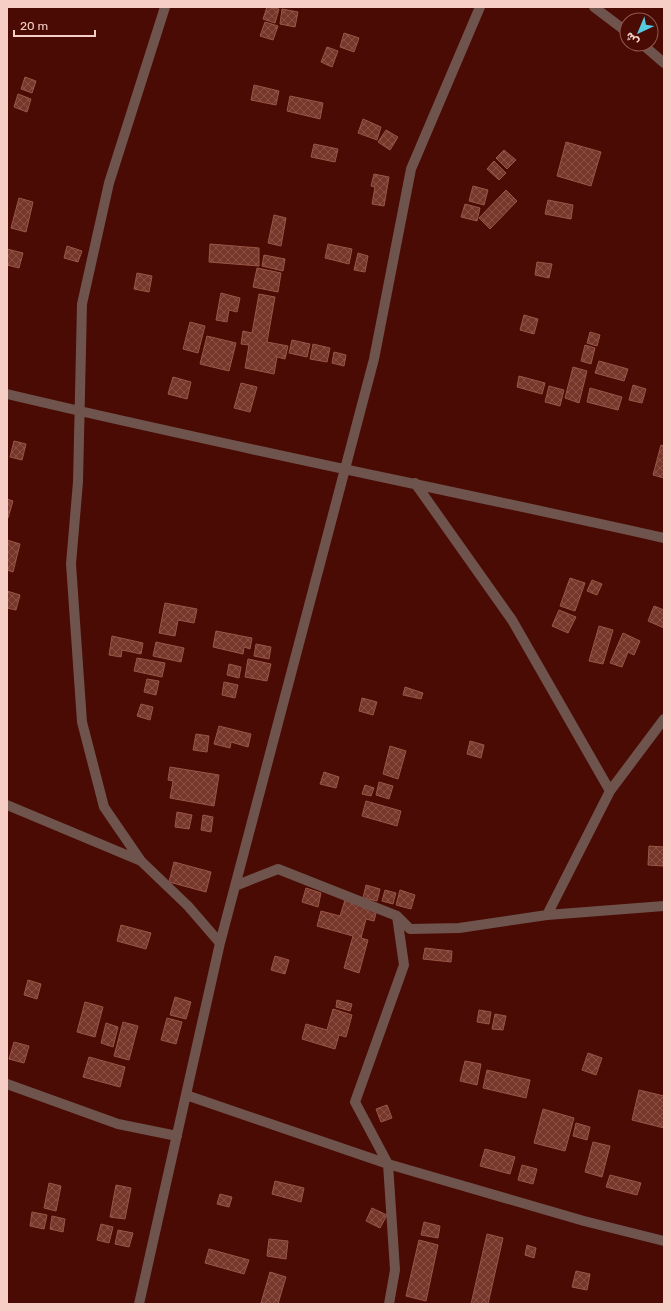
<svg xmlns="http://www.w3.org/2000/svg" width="671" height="1311" viewBox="0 0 671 1311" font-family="Rubik,Vazirmatn,sans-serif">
<defs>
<pattern id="building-cross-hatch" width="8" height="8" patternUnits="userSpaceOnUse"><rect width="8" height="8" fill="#763629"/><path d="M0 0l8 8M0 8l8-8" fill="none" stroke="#8a5247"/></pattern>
</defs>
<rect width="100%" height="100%" fill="#490b03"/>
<path fill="url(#building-cross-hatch)" stroke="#9a5648" d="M267 7 279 9 275 23 263 19Z
M282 9 298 12 295 27 280 24Z
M265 22 278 26 273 40 260 36Z
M344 33 359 38 354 52 340 47Z
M327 47 338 51 332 67 321 62Z
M25 77 36 81 32 93 21 89Z
M254 85 279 91 276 105 251 100Z
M18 94 31 99 27 112 14 107Z
M290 96 323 103 320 119 287 111Z
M363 119 381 127 377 140 358 133Z
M386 130 398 137 390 150 378 142Z
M566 142 601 152 591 186 557 176Z
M314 144 338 149 335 162 311 157Z
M504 150 516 160 507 169 496 158Z
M494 161 506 173 499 180 487 169Z
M374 174 389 177 384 206 372 204 375 187 371 186Z
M473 186 488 190 484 205 469 201Z
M506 190 517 201 490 229 479 218Z
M19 198 33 202 26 232 11 228Z
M548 200 573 205 571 219 545 214Z
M465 204 480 208 477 221 461 217Z
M274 215 286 218 281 246 268 243Z
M210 244 259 248V266L209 262Z
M328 244 352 249 349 264 325 258Z
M67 246 82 251 78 262 64 258Z
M7 249 23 253 19 268 7 265Z
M358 253 368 256 365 272 354 270Z
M264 255 285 259 283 271 262 266Z
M537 262 552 264 549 278 535 275Z
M257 268 281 273 278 292 253 287Z
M137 273 152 276 149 292 134 289Z
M221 293 240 298 237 312 229 310 227 322 216 320Z
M259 294 275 297 267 342 288 346 285 359 277 357 274 374 245 368 249 345 241 344 243 331 252 333Z
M524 315 538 319 534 334 520 330Z
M190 322 205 326 198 353 183 349Z
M590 332 600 335 597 346 587 343Z
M207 336 236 343 229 371 200 364Z
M292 340 310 344 307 357 289 353Z
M313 344 330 348 327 362 310 359Z
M585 345 595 348 591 364 581 361Z
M334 352 346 355 344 366 332 363Z
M599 361 628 369 624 381 595 373Z
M573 367 587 371 579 403 565 398Z
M519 376 545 383 542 394 517 387Z
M173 377 191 382 187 399 168 394Z
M241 383 257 387 250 412 234 408Z
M633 385 646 389 642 403 629 400Z
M549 386 564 390 560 406 545 402Z
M590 388 622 397 618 410 587 402Z
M14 441 26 444 22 460 10 457Z
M661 445 664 446V478L653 475Z
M7 499 13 501 8 518H7Z
M7 540 20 544 13 572 7 570Z
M570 578 585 583 575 611 560 606Z
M592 580 602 584 597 595 587 591Z
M7 591 20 595 16 610 7 608Z
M165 603 197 609 194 623 178 620 175 636 159 633Z
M654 606 664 610V628L648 621Z
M559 610 576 617 568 633 552 626Z
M599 626 613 630 603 664 589 661Z
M216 631 252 638 250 649 244 647 243 654 213 647Z
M623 633 640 641 634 655 628 652 622 667 610 663Z
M112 636 143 643 141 654 122 650 121 657 109 655Z
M156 642 184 648 181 662 153 656Z
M256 644 271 647 269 659 254 656Z
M137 658 165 663 162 677 134 671Z
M248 659 271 664 267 681 245 677Z
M229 664 241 667 239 678 227 675Z
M147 679 159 681 156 695 144 692Z
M224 682 238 685 235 698 222 695Z
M405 687 423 693 421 699 403 695Z
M362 698 377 702 373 715 359 711Z
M141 704 153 707 150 720 137 716Z
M219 726 251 734 248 747 231 742 230 748 214 744Z
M196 734 209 736 207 752 193 750Z
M470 741 484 745 481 758 467 754Z
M390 746 406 751 398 779 383 774Z
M170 767 219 775 214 806 170 798 173 781 168 780Z
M324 772 339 777 336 788 320 784Z
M379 782 393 786 389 799 376 795Z
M365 785 374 788 371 796 362 794Z
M366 801 401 811 397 826 362 816Z
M177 812 192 815 189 829 175 827Z
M203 815 213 817 211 832 201 830Z
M649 846 664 847 663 866 648 865Z
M174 862 211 872 206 892 169 882Z
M366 885 380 889 377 901 363 898Z
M306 888 321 893 318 907 302 902Z
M385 890 396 893 393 904 382 901Z
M400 890 415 895 411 909 396 905Z
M345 900 377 909 374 921 366 919 361 938 368 940 359 973 344 968 353 936 317 926 321 911 340 916Z
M121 925 151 933 146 949 117 941Z
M425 948 452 951 451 962 423 959Z
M275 956 289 960 285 974 271 970Z
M28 980 41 984 37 999 24 995Z
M175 997 191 1002 186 1019 170 1015Z
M337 1000 352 1004 350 1011 336 1007Z
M85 1002 103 1007 95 1037 77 1032Z
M333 1009 352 1015 346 1037 339 1035 335 1049 302 1039 306 1024 327 1030Z
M479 1010 491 1012 489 1024 477 1022Z
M495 1014 506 1016 503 1030 492 1029Z
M167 1018 182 1022 176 1044 161 1040Z
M123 1022 138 1026 129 1060 114 1056Z
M106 1023 118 1027 113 1047 101 1043Z
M14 1042 29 1046 24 1063 9 1059Z
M588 1053 602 1058 596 1075 582 1070Z
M89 1057 125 1067 120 1087 83 1077Z
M465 1061 481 1064 477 1085 460 1081Z
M487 1070 530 1080 526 1098 483 1088Z
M639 1090 664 1096V1128L632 1120Z
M387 1105 392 1118 381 1122 376 1109Z
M543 1109 574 1118 565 1151 534 1143Z
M576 1123 590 1127 587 1140 573 1136Z
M593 1142 610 1146 602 1177 585 1172Z
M485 1149 515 1157 510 1174 480 1166Z
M522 1165 537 1169 533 1184 518 1180Z
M610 1175 641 1183 637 1195 606 1187Z
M275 1181 304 1188 301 1202 272 1194Z
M49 1183 61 1186 56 1211 44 1208Z
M116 1185 131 1188 125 1219 110 1217Z
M220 1194 232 1197 229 1207 217 1204Z
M372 1208 387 1215 380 1228 366 1221Z
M32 1212 47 1215 44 1229 30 1226Z
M52 1216 65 1219 63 1232 50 1229Z
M424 1222 440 1226 438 1238 421 1235Z
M101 1224 113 1227 109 1243 97 1240Z
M118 1230 133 1233 129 1247 115 1244Z
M487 1234 503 1238 488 1304H471Z
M269 1239 288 1241 286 1259 267 1256Z
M419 1240 438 1245 426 1301 406 1296Z
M527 1245 536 1248 534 1258 525 1255Z
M209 1249 249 1260 244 1274 205 1263Z
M576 1271 590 1274 587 1290 572 1287Z
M270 1272 286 1277 278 1304 261 1303Z"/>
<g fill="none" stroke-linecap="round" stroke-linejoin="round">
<path stroke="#6f534d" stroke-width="10" d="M165 7 109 183 82 304 78 482 71 564 82 722 104 807 141 861 188 906 220 943
M594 7 627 32
M642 44 664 63
M7 394C225 446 445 489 664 538
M415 483 512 620 610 791
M7 805 141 861
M235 886 278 869 397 916 410 929 459 928 547 915 664 906
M547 915 610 791 664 719
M7 1084 118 1124 177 1136
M186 1095 388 1164 584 1221 664 1241
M139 1304 220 943 374 359 411 169 480 7
M389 1304 395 1270 388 1164 355 1102 404 965 397 916"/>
</g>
<rect width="671" height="1311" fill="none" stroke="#f6cec5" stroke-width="16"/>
<g transform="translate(639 32) rotate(224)"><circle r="19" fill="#490b03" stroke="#8e5951"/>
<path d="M0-3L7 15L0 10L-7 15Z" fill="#55cae0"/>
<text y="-6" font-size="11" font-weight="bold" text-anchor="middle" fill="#f6cec5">ش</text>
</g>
<path d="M14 30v6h81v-6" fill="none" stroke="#f6cec5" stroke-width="2"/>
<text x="20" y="30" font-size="12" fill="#f6cec5" stroke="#490b03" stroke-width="3" paint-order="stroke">20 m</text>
</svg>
